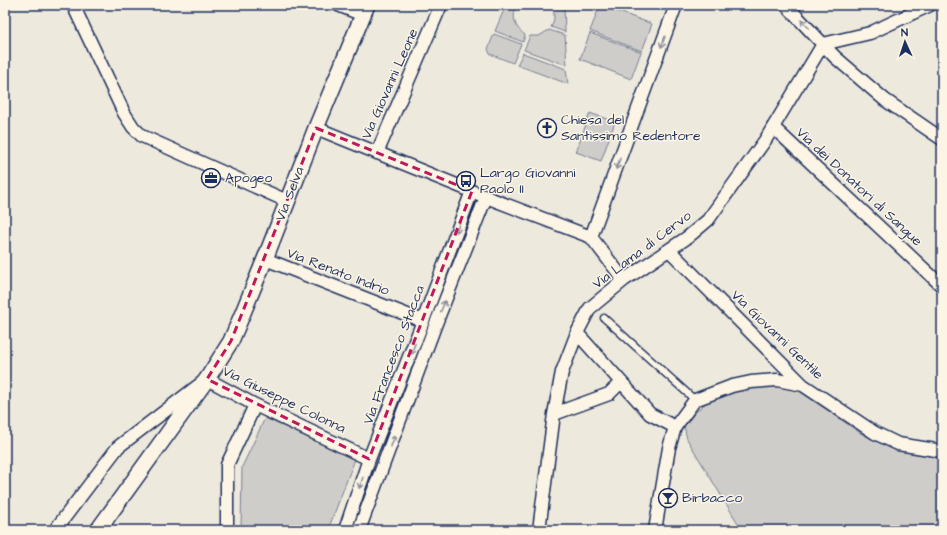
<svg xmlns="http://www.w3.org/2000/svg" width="947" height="535" viewBox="0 0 947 535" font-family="'Architects Daughter',sans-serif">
<rect width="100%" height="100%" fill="#eee9dd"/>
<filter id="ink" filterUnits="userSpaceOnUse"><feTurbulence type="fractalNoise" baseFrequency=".025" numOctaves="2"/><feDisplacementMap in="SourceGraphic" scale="8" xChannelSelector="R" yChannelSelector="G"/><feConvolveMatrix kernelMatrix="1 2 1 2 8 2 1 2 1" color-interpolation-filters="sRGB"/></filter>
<g filter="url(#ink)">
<path fill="#cfcdca" stroke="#757e94" d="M506 5H517C511 17 515 28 525 35L523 42 495 31Z
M551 5H564L565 32 551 27C555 20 555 12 551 5Z
M600 5 652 24 642 51 590 31Z
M549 30 565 35 567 65 524 50 530 36H539Z
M590 33 641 52 631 79 580 59Z
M494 34 521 44 513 63 490 54 488 49Z
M523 53 566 69 568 84 517 65Z
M590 113 615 122 601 161 576 152Z
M768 383 795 388 862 434 901 451 942 458V530H742L687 439 684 426C694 413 708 398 724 392 736 387 755 386 768 383Z
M265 418 355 459 328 530H241L242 467Z"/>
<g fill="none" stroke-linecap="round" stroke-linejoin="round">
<g stroke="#1b2f5e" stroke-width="9">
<path id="service" d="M604 318 695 400"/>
</g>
<g stroke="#1b2f5e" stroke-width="15">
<path id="minor" d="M73 5 124 113 133 127 142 136 287 201
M338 5 363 15
M786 5 835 57 885 100 942 139
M823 44 870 33 930 5
M773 127 942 286
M316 128 486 197 591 237 624 280
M377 153 441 5
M591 237 676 5
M669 250 803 385 875 433 898 444 942 451
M265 259 423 321
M577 333 650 414 675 427
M554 414 609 394 621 382
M55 530 118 447 207 379 255 405 369 459
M227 530V465L255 405
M345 530 369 459 423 321 472 191
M359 530 435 326 486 197
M539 530 554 414 562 372 577 333 590 308 624 280 688 237 708 220 766 139 823 44
M655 530 669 448 675 427 695 400 732 386 751 382 777 380 803 385"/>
</g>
<g stroke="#1b2f5e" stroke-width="18">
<path id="tertiary" d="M98 530 207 379 231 341 242 315 265 259 316 128 367 5"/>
</g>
<use href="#service" stroke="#fcf5e5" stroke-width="6"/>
<use href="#minor" stroke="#fcf5e5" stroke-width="12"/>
<use href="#tertiary" stroke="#fcf5e5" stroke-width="15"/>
</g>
<defs><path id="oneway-shaft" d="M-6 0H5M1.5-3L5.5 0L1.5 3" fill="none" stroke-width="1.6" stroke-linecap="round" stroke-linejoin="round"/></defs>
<g stroke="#8c92a2">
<use href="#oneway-shaft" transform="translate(805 24) rotate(-135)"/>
<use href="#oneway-shaft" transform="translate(663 42) rotate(110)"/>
<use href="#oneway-shaft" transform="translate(618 164) rotate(110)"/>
<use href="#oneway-shaft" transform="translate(458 227) rotate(110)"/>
<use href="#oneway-shaft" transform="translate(443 306) rotate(-68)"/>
<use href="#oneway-shaft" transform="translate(413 349) rotate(111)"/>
<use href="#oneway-shaft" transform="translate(393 441) rotate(-70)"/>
<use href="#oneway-shaft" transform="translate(361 483) rotate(109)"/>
</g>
</g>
<path fill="none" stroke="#c2185b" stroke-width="3" stroke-dasharray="8 5" stroke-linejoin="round" d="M316 128 472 191 369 459 207 379 231 341Z"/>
<defs>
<g id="church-ring" transform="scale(1)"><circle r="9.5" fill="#fcf5e5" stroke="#1b2f5e" stroke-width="1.5"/><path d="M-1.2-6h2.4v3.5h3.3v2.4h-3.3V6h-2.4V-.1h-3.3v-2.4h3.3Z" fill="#1b2f5e"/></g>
<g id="office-ring" transform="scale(1)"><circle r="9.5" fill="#fcf5e5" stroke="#1b2f5e" stroke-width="1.5"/><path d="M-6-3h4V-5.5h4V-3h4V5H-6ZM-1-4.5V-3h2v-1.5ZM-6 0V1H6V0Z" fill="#1b2f5e"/></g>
<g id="bus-ring" transform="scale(1)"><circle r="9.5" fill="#fcf5e5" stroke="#1b2f5e" stroke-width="1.5"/><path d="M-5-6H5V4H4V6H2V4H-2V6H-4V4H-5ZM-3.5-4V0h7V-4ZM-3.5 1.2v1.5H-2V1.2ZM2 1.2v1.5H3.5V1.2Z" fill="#1b2f5e"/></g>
<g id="bar-ring" transform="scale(1)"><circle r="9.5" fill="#fcf5e5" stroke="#1b2f5e" stroke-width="1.5"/><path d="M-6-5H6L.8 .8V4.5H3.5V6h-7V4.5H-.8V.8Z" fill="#1b2f5e"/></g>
</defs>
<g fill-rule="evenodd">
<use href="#church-ring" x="547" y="128"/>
<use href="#office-ring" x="211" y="178"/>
<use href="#bus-ring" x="466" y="181"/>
<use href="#bar-ring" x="668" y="498"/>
</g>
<g text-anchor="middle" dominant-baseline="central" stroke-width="3" stroke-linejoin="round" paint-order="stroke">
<g font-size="14" fill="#1b2f5e" stroke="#fcf5e5">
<text transform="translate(390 84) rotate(-66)">Via Giovanni Leone</text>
<text transform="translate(859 187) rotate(43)">Via dei Donatori di Sangue</text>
<text transform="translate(290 194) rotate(-69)">Via Selva</text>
<text transform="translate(642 250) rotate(-37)">Via Lama di Cervo</text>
<text transform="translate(338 272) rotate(21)">Via Renato Indrio</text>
<text transform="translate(777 335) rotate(44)">Via Giovanni Gentile</text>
<text transform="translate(394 355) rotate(-69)">Via Francesco Stacca</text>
<text transform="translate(284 400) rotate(26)">Via Giuseppe Colonna</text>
</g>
<g font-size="14" fill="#1b2f5e" stroke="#fcf5e5" text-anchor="start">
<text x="561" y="120">Chiesa del<tspan x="561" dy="16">Santissimo Redentore</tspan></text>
<text x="480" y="173">Largo Giovanni<tspan x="480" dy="16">Paolo II</tspan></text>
<text x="225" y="178">Apogeo</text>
<text x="682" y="498">Birbacco</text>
</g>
</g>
<rect width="947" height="535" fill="none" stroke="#fcf5e5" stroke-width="20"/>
<rect x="10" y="10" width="927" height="515" fill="none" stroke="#1b2f5e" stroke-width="1.5" filter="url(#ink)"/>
<g transform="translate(905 42) rotate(357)" stroke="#fcf5e5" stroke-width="3" paint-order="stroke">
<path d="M0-3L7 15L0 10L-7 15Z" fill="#1b2f5e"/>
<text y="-6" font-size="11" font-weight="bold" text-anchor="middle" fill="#1b2f5e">N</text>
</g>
</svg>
